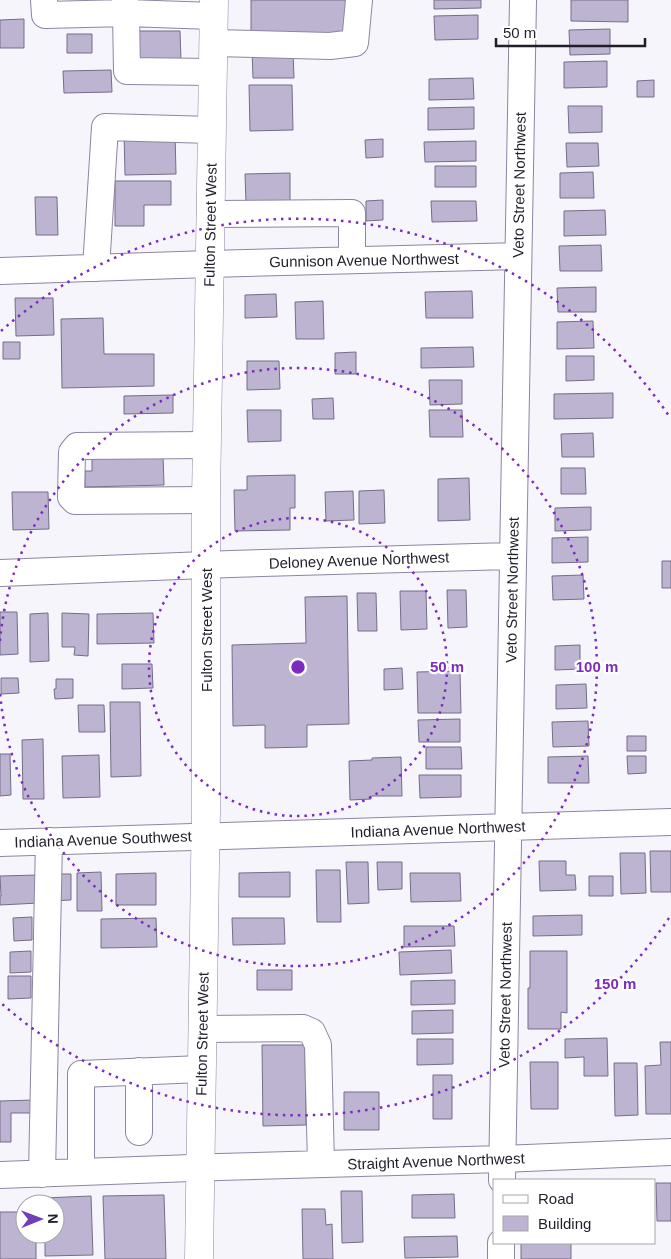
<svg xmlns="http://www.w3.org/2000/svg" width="671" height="1259" viewBox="0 0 671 1259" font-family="Helvetica,sans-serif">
<rect width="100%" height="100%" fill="#f7f5fc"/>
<path fill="#bdb4d2" stroke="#756d88" d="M251 0H353V36H251Z
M434 0H481V8L434 9Z
M571 0H628V22L571 21Z
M478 15V39L435 40 434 16Z
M24 19V48H0V20Z
M610 29V54L570 55 569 30Z
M139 31H180L181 60 139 61Z
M67 34H92V53H67Z
M252 51H293L294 78H253Z
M607 61V87L564 88V62Z
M111 70 112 92 64 93 63 71Z
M473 78 474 99 429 100V79Z
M654 80V97H637V81Z
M249 85H292L293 130 250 131Z
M568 106H602V132L569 133Z
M474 107V129L428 130V108Z
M175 132 176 174 125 175 124 133Z
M383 139V157L366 158 365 140Z
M476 141V161L425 162 424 142Z
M566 143H598L599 166 567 167Z
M435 166H476V187H435Z
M593 172 594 198H560V173Z
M290 173V202L246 203 245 174Z
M115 181H171V205H144V226H115Z
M35 197H57L58 235H36Z
M383 200V220L366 221V201Z
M431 201H476L477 221 432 222Z
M605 210 606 235 564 236V211Z
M601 245 602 271H560L559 246Z
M596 287V312H558L557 288Z
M472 291 473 318H426L425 292Z
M276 294 277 317 245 318V295Z
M15 298H53L54 335 16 336Z
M323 301 324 339H296L295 302Z
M103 318 104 354H154V386L62 388 61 319Z
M593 321 594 348 557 349V322Z
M3 342H20V359H3Z
M473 347 474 367 421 368V348Z
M356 352V374H335V353Z
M566 356H594V380L566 381Z
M247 361H279L280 389 247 390Z
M429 380H462V404L430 405Z
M613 393V418L554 419V394Z
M173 395V413L124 414V396Z
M333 398 334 419H313L312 399Z
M247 410H281V441L248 442Z
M429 410H462L463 437H430Z
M593 433 594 457H562L561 434Z
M163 455 164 485 85 487V471H92V456Z
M561 468H585L586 494H561Z
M295 475V508H290V530L235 531 234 490H247V476Z
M469 478 470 520 438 521V479Z
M384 490 385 523 359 524V491Z
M353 491 354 520 326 521 325 492Z
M12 492H48L49 529 13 530Z
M591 507V530L555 531V508Z
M588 537V562L552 563V538Z
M662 561H671V588H662Z
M583 575 584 599 553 600 552 576Z
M447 590H466L467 627 448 628Z
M400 591H426L427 629 401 630Z
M357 593H376L377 631H358Z
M347 596 349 724 307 725V747L265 748V725L233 726 232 645 306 643 305 597Z
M0 612H17L18 654 0 655Z
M48 613 49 661 30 662V614Z
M62 613 89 614 88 656 74 655 75 647H62Z
M153 613 154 643 97 644V614Z
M580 645V669L555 670V646Z
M122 664H152L153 688 122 689Z
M402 668 403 689 384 690V669Z
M460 671 461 713H418L417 672Z
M1 678H18L19 693 1 694Z
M56 679H73V698L55 699 54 689H56Z
M586 684 587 708 556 709V685Z
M110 702H140L141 776 111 777Z
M78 705H104L105 732H79Z
M460 719V742H419L418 720Z
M588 721 589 746 553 747 552 722Z
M627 736H646V751H627Z
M43 739 44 799H23L22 740Z
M426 747H461L462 769H426Z
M0 754H10L11 795 0 796Z
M99 755 100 797 63 798 62 756Z
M588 756 589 783H548V757Z
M627 756H646V773L628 774Z
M401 757 402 796H371V799L350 800 349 761 372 760V758Z
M419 775H461V797L420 798Z
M650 851H671V892H651Z
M620 853H645L646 893 621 894Z
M539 861H566V875H575L576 890 540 891Z
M346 862H368L369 903 348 904Z
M377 862H402V889L378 890Z
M316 870H340L341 922H317Z
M101 872 102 911H77V873Z
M290 872V897H239V873Z
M156 873V905H116V874Z
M410 873H460L461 901 411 902Z
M50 874H71V900L50 901Z
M38 875 39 903 0 905V896H1L0 876Z
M589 876H613V896H589Z
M582 915V935L533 936V916Z
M32 917V940L14 941 13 918Z
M156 918 157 947 101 948V919Z
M232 918H284L285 944 233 945Z
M404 926H454L455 946 404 947Z
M451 950 452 973 400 975 399 952Z
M31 951V972L10 973V952Z
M530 951H567V1013L561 1012V1029H528V988H530Z
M257 970H292V990H257Z
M8 976H31V998L8 999Z
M455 980V1004L411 1005V981Z
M453 1010V1033L412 1034V1011Z
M607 1038 608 1076H584V1057L565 1058V1039Z
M417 1039H453V1064L417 1065Z
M660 1042H671V1114H646L645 1066 661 1065Z
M262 1045H305L306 1125 263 1126Z
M530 1062H558V1109H531Z
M614 1063H637L638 1115 615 1116Z
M433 1075H452V1119H433Z
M344 1092H379V1130H344Z
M34 1100V1113H11V1142H0V1101Z
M656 1183H671V1221H657Z
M341 1191H362L363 1242 342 1243Z
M454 1194 455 1218H412V1195Z
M164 1195 166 1259H105L103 1196Z
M91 1196 93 1255 45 1256V1234H55V1204H44L43 1198Z
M302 1209H325L326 1225 332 1224 333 1259H303Z
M0 1212H22V1226H25V1234H36V1259H0Z
M457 1236 458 1257 405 1258 404 1237Z
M521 1243H571V1259H521Z"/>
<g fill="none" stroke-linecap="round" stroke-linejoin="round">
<g stroke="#8d85a1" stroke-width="28">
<path id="minor" d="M44 0 45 15 126 13 125 0
M213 43 330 46 355 43 359 0
M213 72 127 71 126 13 214 16
M210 214 352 213V260
M96 268 105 127 212 130
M0 271 209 264 518 256
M206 500 75 501 71 497 72 452 77 446 207 445
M0 573 231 564 513 556
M0 843 671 822
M202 1029 303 1028 312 1032 318 1045 321 1164
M139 1132V1071
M81 1172V1074L201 1069
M42 1174 49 841
M0 1175 219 1167 502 1159 671 1152
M502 1180 523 0
M501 1259V1243"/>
</g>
<g stroke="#8d85a1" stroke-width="29">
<path id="major" d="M199 1259 205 865 206 813V500L214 0"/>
</g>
<use href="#minor" stroke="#fff" stroke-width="26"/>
<use href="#major" stroke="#fff" stroke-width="28"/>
</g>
<g fill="none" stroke="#7b2cbf" stroke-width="2.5" stroke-dasharray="2.5 5">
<circle cx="298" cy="667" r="149"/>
<path d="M0 641A299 299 0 1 1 0 693"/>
<path d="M669 918A448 448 0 0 1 1 1003M1 331A448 448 0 0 1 669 416"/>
</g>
<g text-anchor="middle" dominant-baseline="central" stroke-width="4.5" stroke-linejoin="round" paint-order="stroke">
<g font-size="15" fill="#211e29" stroke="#fff">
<text transform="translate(519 185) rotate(-89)">Veto Street Northwest</text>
<text transform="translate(210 225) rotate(-89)">Fulton Street West</text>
<text transform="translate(364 260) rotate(-1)">Gunnison Avenue Northwest</text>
<text transform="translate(359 560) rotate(-2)">Deloney Avenue Northwest</text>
<text transform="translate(512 590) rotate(-89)">Veto Street Northwest</text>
<text transform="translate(206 630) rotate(-90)">Fulton Street West</text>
<text transform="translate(438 829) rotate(-2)">Indiana Avenue Northwest</text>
<text transform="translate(103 839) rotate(-2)">Indiana Avenue Southwest</text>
<text transform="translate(505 995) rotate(-89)">Veto Street Northwest</text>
<text transform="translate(202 1034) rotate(-89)">Fulton Street West</text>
<text transform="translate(436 1161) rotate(-2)">Straight Avenue Northwest</text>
</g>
</g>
<circle cx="298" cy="667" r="8" fill="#7b2cbf" stroke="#fff" stroke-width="2.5"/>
<g font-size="15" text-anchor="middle" font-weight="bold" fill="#7b2cbf" stroke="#fff" stroke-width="4.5" stroke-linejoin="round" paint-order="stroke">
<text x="447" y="672">50 m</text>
<text x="597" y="672">100 m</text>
<text x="615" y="989">150 m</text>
</g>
<rect x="493" y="1179" width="162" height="65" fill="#ffffff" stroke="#a6a5a9"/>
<rect x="503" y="1195" width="25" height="8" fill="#ffffff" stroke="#a6a5a9"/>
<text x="538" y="1204" font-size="15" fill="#211e29">Road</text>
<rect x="503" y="1216" width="25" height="15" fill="#bdb4d2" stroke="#a6a5a9"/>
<text x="538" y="1229" font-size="15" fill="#211e29">Building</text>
<g transform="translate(40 1219) rotate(89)"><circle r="24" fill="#ffffff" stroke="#a6a5a9"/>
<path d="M0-4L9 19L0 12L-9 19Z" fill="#713eb6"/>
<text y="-8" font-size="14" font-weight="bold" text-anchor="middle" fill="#211e29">N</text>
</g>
<path d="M496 38v8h149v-8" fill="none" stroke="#211e29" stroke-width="2.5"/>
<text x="503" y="38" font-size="15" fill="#211e29" stroke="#ffffff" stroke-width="4" paint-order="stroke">50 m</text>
</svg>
